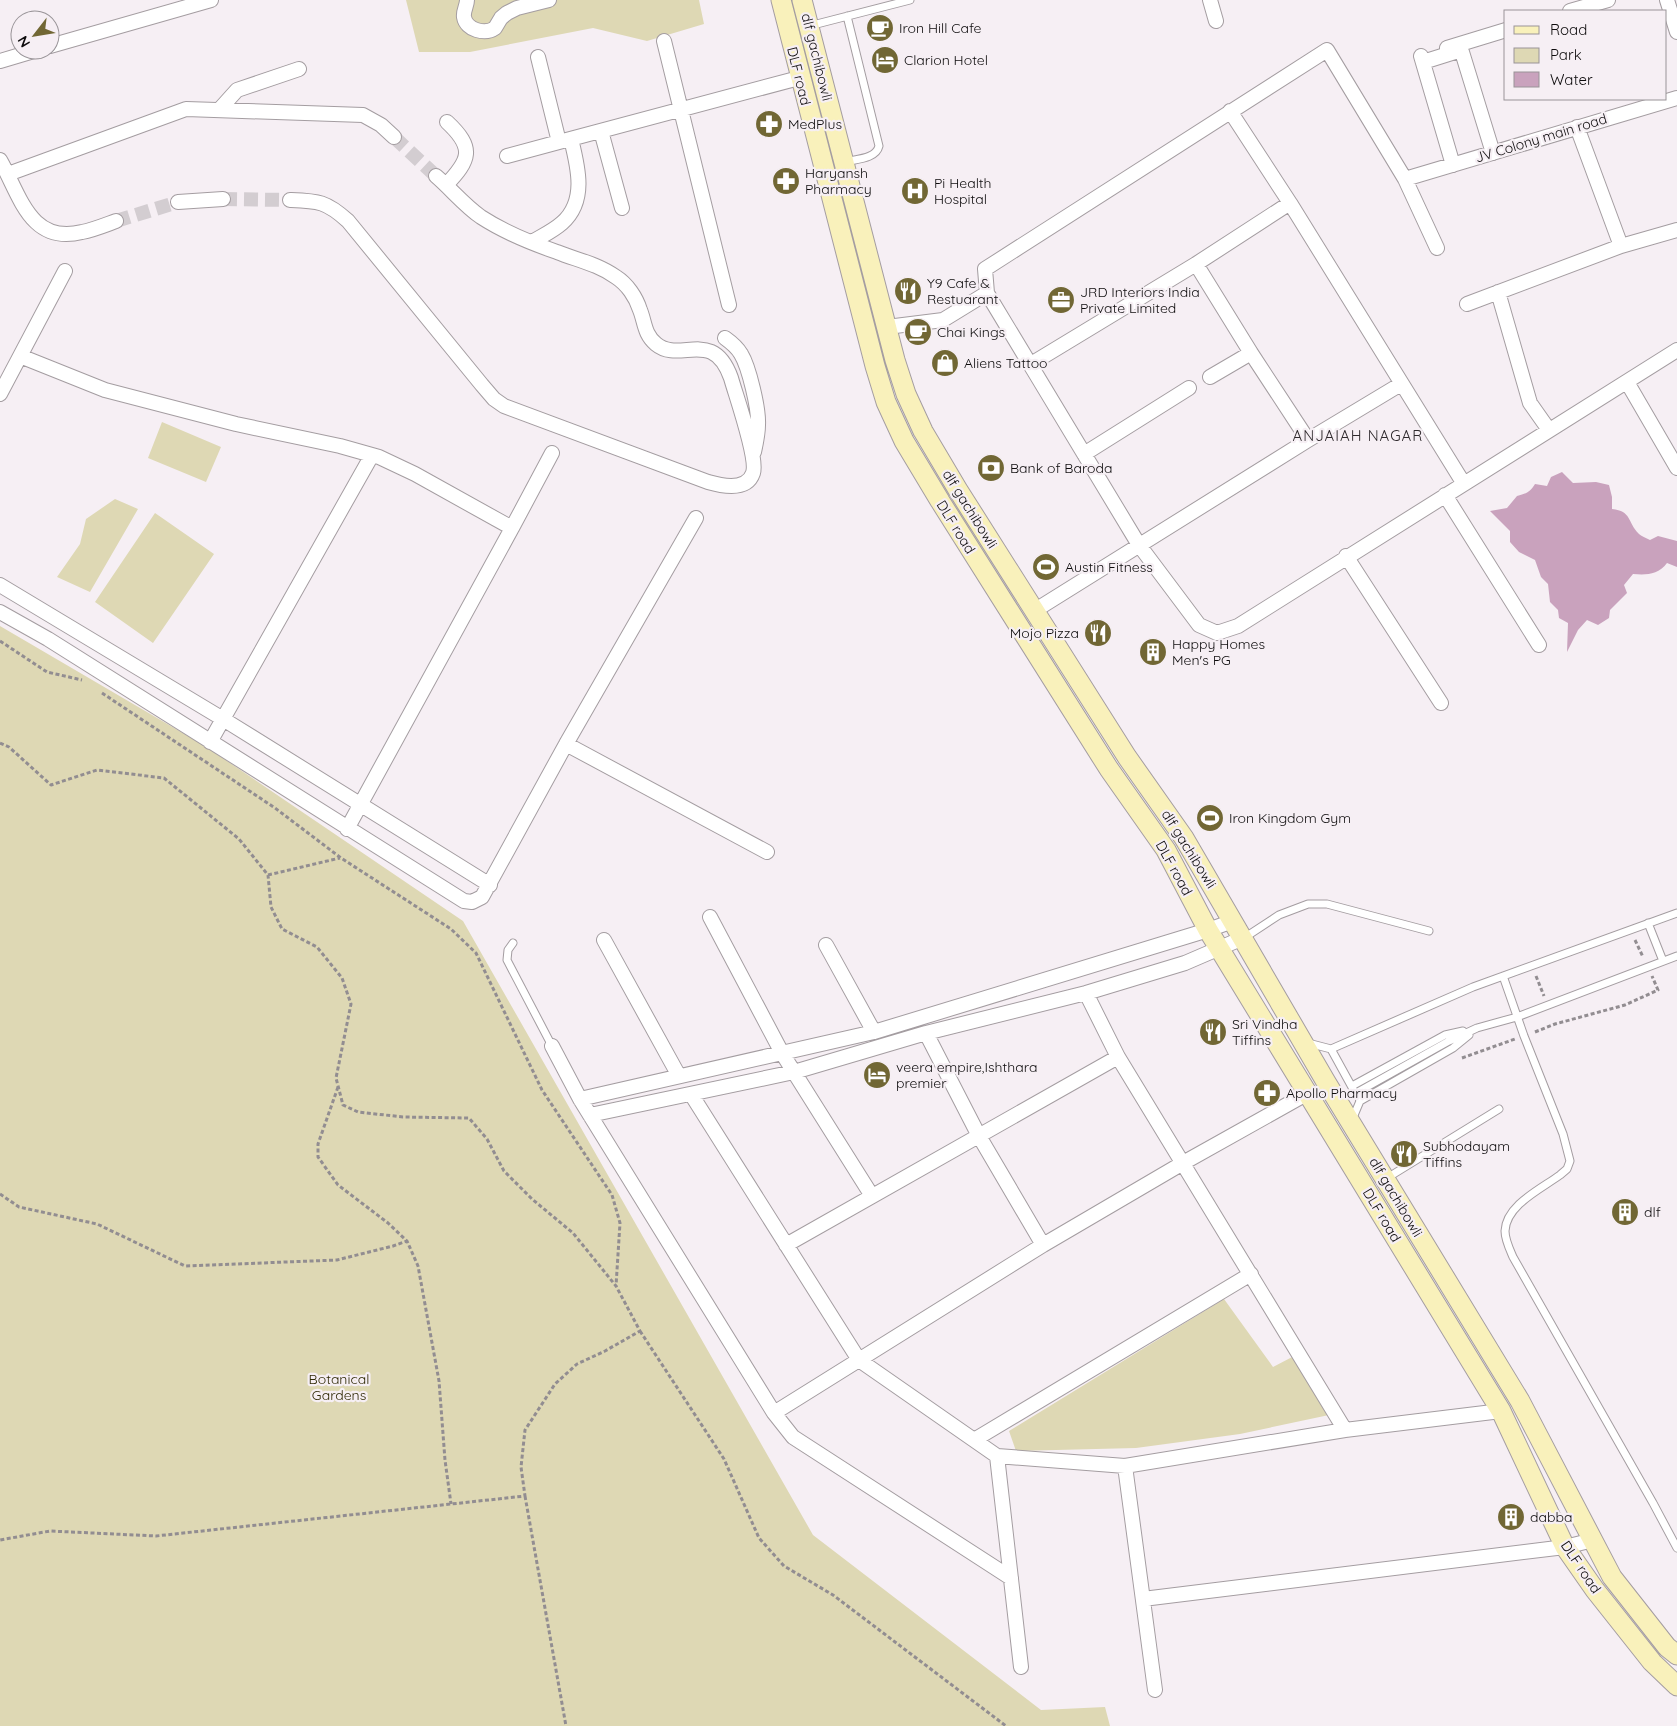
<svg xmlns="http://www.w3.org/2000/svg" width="1677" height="1726" viewBox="0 0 1677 1726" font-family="Quicksand,sans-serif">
<rect width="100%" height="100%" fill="#f6eff4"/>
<path fill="#ded8b4" d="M406 0H699L704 24 647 41 593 28 470 52H419Z
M162 422 221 447 206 482 148 458Z
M115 499 138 509 90 592 57 577 80 544 86 519Z
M155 513 214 554 153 643 95 602Z
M0 626 205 746 463 921 813 1535 1041 1710 1105 1707 1110 1726H0Z
M1224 1299 1273 1367 1296 1355 1329 1415 1240 1434 1136 1448 1016 1451 1009 1431Z"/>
<path fill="#c9a2bd" d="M1562 472 1573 483 1596 482 1609 485 1612 497V509C1632 511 1627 522 1639 534 1641 536 1646 538 1650 540L1658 536 1677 541V567L1667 563C1658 575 1646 575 1633 574L1624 585 1627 593 1610 610 1609 618 1598 625 1587 620 1578 630 1567 652 1568 623 1559 618 1558 610 1550 602 1548 584 1541 577 1535 560 1519 552 1510 542V531L1490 511 1507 508 1517 496C1526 494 1530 492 1535 484L1547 486 1551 477Z"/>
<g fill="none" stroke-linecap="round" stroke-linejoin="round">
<path stroke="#d3cdd1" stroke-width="14" stroke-dasharray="14 7" stroke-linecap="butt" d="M394 137 436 176
M223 199 290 200
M116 221 178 202"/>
<g stroke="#a49da1" stroke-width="9">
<path id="lane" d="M809 26 910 0
M845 162C856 159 876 159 879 146L847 16
M1648 923 1663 961
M1244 938 1279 915 1308 904H1327L1429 931
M513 943 508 950 507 960 552 1046
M1503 976 1524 1036 1563 1134 1570 1161 1567 1169 1560 1175C1541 1189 1506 1205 1505 1231 1505 1240 1510 1250 1513 1257L1653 1503 1677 1548
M1308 1043 1331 1049 1353 1089
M1331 1049 1473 987 1677 913
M1352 1086 1445 1035 1463 1031
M1356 1093 1449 1041 1477 1028 1517 1017 1677 956
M1360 1101 1453 1048 1469 1035
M1352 1120 1360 1101 1359 1098
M1387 1178 1499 1109"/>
</g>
<g stroke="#a49da1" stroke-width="16">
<path id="street" d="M467 0C467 6 463 11 464 17 466 30 485 35 495 28L501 18 507 13 517 8 549 0
M1210 0 1216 21
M1667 0 1677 32
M1570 11 1608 0
M664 41 729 305
M50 46 211 0
M1447 48 1506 30
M1421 56 1453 165
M538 57 559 142 799 78
M0 61 37 50
M1423 62 1458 51 1462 52 1493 153
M219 110 237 90 299 69
M1230 111 1290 203 1464 484
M1577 127 1621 246
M601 131 622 208
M507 156 559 142
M0 160C20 195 30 245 82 232 93 230 105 225 116 221
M8 174 186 109 363 115 381 125 394 137
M1405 179 1677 98
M446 185C470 160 475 148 447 122
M290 200C318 201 326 201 348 221L482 385 494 399 504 406 708 482C722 486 747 491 753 473 758 458 736 396 731 378 713 327 680 364 656 344 644 334 645 322 640 310 636 297 627 284 616 277 598 264 577 260 557 252 531 243 504 232 481 217 465 206 451 189 436 176
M178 202 223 199
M1290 203 1196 264 1251 353 1308 440
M532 242C542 236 553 231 562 223 587 201 578 167 571 139
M1437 248 1405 179 1327 50 985 269 987 293 1139 545 1199 625 1217 633 1238 626 1677 350
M1498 292 1530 403 1549 430
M1467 304 1621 246 1677 230
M887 327 943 320 987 293
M725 338C732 343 737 347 741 354 749 367 759 409 758 425 758 434 756 443 754 452
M20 356 105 390 236 424 340 446 379 457 415 474 512 528 347 829
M1031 364 1196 264
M1210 377 1251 353
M1627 382 1677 468
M0 394 65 271
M1084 454 1189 388
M1445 495 1539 645
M696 518 566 744 767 852
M512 528 552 453
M1346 556 1441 703
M0 585 223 719 490 885
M1034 611 1308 440 1401 384
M0 612 48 639 464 901 472 902 482 897 566 744
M210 742 372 455
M710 917 782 1053 872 1196
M604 940 679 1076
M826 945 874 1032
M1086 993 1118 1057 1345 1430
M926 1033 979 1136 1043 1245
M552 1046 580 1099 774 1413 793 1437 1011 1578
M691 1094 859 1360 997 1456 1125 1466 1345 1430 1501 1411
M580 1099 874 1032 1208 930 1233 921
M590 1115 794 1072 926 1033 1086 993 1185 963 1243 938
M786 1245 1118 1057
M774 1413 1043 1245 1183 1163 1308 1093
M974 1440 1251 1274
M997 1456 1021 1667
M1125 1466 1155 1690
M1143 1599 1565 1547 1593 1540"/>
</g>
<g stroke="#a49da1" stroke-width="21">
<path id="secondary" d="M781 0 875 366 886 402 904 441 940 501 1109 769 1166 850 1208 930 1501 1411 1565 1547 1595 1590 1652 1662 1677 1686
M802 0 895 360 906 394 923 431 958 490 1127 757 1184 838 1326 1082 1520 1401 1612 1577 1667 1647 1677 1655"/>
</g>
<path stroke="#928d91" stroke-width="3" stroke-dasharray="4 2.5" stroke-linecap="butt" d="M0 641 47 672 82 680
M102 693 275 808 341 858 451 929 476 953 542 1090 612 1195 620 1223 616 1286
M0 743 9 747 51 785 97 770 164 778 239 839 268 875 271 907 282 929 317 947 342 978 351 1004 336 1078 343 1105 358 1112 403 1117 469 1118 487 1139 504 1171 532 1199 573 1233 616 1286 640 1331 605 1351 577 1364 555 1384 525 1430 521 1467 525 1496 156 1536 50 1531 0 1540
M268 875 340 858
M1635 940 1643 957
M1536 976 1544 996
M1535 1032 1555 1024 1625 1005 1658 990 1652 976
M1462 1058 1515 1039
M338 1087 318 1144V1157L338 1185 388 1223 407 1241 418 1266 439 1381 445 1460 451 1504
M0 1194 19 1207 97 1224 185 1266 337 1260 393 1246 407 1241
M640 1331 724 1459 759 1538 784 1566 833 1595 1006 1726
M525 1496 566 1726"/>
<use href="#lane" stroke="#fff" stroke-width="7"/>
<use href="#street" stroke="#fff" stroke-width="14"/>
<use href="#secondary" stroke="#f9f1bb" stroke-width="19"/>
</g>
<defs>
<g id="cafe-disc" transform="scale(1.4375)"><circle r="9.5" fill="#716734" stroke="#f6eff4"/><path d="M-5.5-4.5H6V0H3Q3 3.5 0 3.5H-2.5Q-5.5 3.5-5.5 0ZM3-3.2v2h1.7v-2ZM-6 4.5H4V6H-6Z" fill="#fff"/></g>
<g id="hotel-disc" transform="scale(1.4375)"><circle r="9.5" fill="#716734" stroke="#f6eff4"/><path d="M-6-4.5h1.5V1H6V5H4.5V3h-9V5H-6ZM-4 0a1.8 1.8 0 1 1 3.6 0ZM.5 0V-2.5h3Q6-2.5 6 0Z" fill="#fff"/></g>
<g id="pharmacy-disc" transform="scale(1.4375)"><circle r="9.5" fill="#716734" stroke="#f6eff4"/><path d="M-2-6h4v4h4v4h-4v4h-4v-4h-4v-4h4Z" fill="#fff"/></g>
<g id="hospital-disc" transform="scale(1.4375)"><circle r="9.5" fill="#716734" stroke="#f6eff4"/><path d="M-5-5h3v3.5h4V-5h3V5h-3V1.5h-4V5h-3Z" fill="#fff"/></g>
<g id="restaurant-disc" transform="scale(1.4375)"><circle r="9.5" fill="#716734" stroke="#f6eff4"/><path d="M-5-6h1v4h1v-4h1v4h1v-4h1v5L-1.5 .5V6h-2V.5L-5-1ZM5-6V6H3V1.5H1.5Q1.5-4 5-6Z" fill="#fff"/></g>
<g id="office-disc" transform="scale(1.4375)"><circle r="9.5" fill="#716734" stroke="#f6eff4"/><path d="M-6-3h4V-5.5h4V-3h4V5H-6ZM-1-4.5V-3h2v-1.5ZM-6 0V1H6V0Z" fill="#fff"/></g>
<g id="shop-disc" transform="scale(1.4375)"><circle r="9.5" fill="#716734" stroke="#f6eff4"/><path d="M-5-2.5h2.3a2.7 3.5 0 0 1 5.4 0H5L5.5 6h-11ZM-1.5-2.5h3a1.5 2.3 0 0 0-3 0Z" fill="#fff"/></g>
<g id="bank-disc" transform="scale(1.4375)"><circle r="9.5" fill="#716734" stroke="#f6eff4"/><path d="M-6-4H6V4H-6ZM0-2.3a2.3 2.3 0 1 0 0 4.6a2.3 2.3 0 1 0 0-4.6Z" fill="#fff"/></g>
<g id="stadium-disc" transform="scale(1.4375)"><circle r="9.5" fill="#716734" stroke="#f6eff4"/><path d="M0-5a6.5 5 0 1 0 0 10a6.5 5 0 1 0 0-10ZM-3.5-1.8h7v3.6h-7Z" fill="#fff"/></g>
<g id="building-disc" transform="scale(1.4375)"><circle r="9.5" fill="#716734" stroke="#f6eff4"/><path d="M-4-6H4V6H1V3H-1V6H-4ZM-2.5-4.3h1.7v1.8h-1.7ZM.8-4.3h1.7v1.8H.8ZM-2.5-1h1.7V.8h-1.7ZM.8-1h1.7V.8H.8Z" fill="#fff"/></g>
</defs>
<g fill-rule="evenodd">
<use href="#cafe-disc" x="880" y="28"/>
<use href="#hotel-disc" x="885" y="60"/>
<use href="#pharmacy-disc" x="769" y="124"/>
<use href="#pharmacy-disc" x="786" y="181"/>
<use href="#hospital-disc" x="915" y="191"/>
<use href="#restaurant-disc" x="908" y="291"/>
<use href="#office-disc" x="1061" y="300"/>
<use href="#cafe-disc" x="918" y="332"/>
<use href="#shop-disc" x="945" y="363"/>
<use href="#bank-disc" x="991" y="468"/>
<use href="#stadium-disc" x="1046" y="567"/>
<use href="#restaurant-disc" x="1098" y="633"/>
<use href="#building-disc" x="1153" y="652"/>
<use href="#stadium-disc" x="1210" y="818"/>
<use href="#restaurant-disc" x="1213" y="1032"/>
<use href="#hotel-disc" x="877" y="1075"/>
<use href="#pharmacy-disc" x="1267" y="1093"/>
<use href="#restaurant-disc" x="1404" y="1154"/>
<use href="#building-disc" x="1625" y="1212"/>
<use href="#building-disc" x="1511" y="1517"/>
</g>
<g text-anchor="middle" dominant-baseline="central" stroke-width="4.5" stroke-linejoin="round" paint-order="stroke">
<g font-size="14" fill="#0e0c0d" stroke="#f6eff4" text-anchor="start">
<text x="899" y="28">Iron Hill Cafe</text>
<text x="904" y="60">Clarion Hotel</text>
<text x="788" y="124">MedPlus</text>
<text x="805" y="173">Haryansh<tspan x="805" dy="16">Pharmacy</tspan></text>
<text x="934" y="183">Pi Health<tspan x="934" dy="16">Hospital</tspan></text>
<text x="927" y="283">Y9 Cafe &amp;<tspan x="927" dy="16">Restuarant</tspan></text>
<text x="1080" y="292">JRD Interiors India<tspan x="1080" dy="16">Private Limited</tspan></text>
<text x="937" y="332">Chai Kings</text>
<text x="964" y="363">Aliens Tattoo</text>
<text x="1010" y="468">Bank of Baroda</text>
<text x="1065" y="567">Austin Fitness</text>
<text x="1079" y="633" text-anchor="end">Mojo Pizza</text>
<text x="1172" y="644">Happy Homes<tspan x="1172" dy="16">Men's PG</tspan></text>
<text x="1229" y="818">Iron Kingdom Gym</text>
<text x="1232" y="1024">Sri Vindha<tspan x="1232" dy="16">Tiffins</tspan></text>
<text x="896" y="1067">veera empire,Ishthara<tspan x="896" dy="16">premier</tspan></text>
<text x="1286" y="1093">Apollo Pharmacy</text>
<text x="1423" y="1146">Subhodayam<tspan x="1423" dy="16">Tiffins</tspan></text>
<text x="1644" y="1212">dlf</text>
<text x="1530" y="1517">dabba</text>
</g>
<g font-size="14" fill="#0e0c0d" stroke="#f6eff4">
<text transform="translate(817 57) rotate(76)">dlf gachibowli</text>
<text transform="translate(799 76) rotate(76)">DLF road</text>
<text transform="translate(1541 138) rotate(-17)">JV Colony main road</text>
<text transform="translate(970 509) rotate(58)">dlf gachibowli</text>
<text transform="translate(956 527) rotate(58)">DLF road</text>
<text transform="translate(1189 849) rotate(58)">dlf gachibowli</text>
<text transform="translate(1174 868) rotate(61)">DLF road</text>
<text transform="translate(1396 1197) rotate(59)">dlf gachibowli</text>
<text transform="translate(1382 1215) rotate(59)">DLF road</text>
<text transform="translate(1581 1567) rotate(56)">DLF road</text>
</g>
<g font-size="14" fill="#302a06" stroke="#f6eff4">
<text x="339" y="1379">Botanical<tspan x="339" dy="16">Gardens</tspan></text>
</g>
<g font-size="15" letter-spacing="1" fill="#2e292c" stroke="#f6eff4">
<text x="1358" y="435">ANJAIAH NAGAR</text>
</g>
</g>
<rect x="1504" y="10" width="162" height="90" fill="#f6eff4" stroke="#999498"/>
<rect x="1514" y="26" width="25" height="8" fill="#f9f1bb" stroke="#999498"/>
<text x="1550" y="35" font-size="15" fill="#0e0c0d">Road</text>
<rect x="1514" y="48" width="25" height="15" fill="#ded8b4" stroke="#999498"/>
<text x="1550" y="60" font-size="15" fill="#0e0c0d">Park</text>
<rect x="1514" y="72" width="25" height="15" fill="#c9a2bd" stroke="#999498"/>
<text x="1550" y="85" font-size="15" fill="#0e0c0d">Water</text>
<g transform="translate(35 35) rotate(239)"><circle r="24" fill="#f6eff4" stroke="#999498"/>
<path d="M0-4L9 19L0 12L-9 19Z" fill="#716734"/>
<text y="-8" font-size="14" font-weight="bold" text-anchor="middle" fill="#0e0c0d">N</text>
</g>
</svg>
